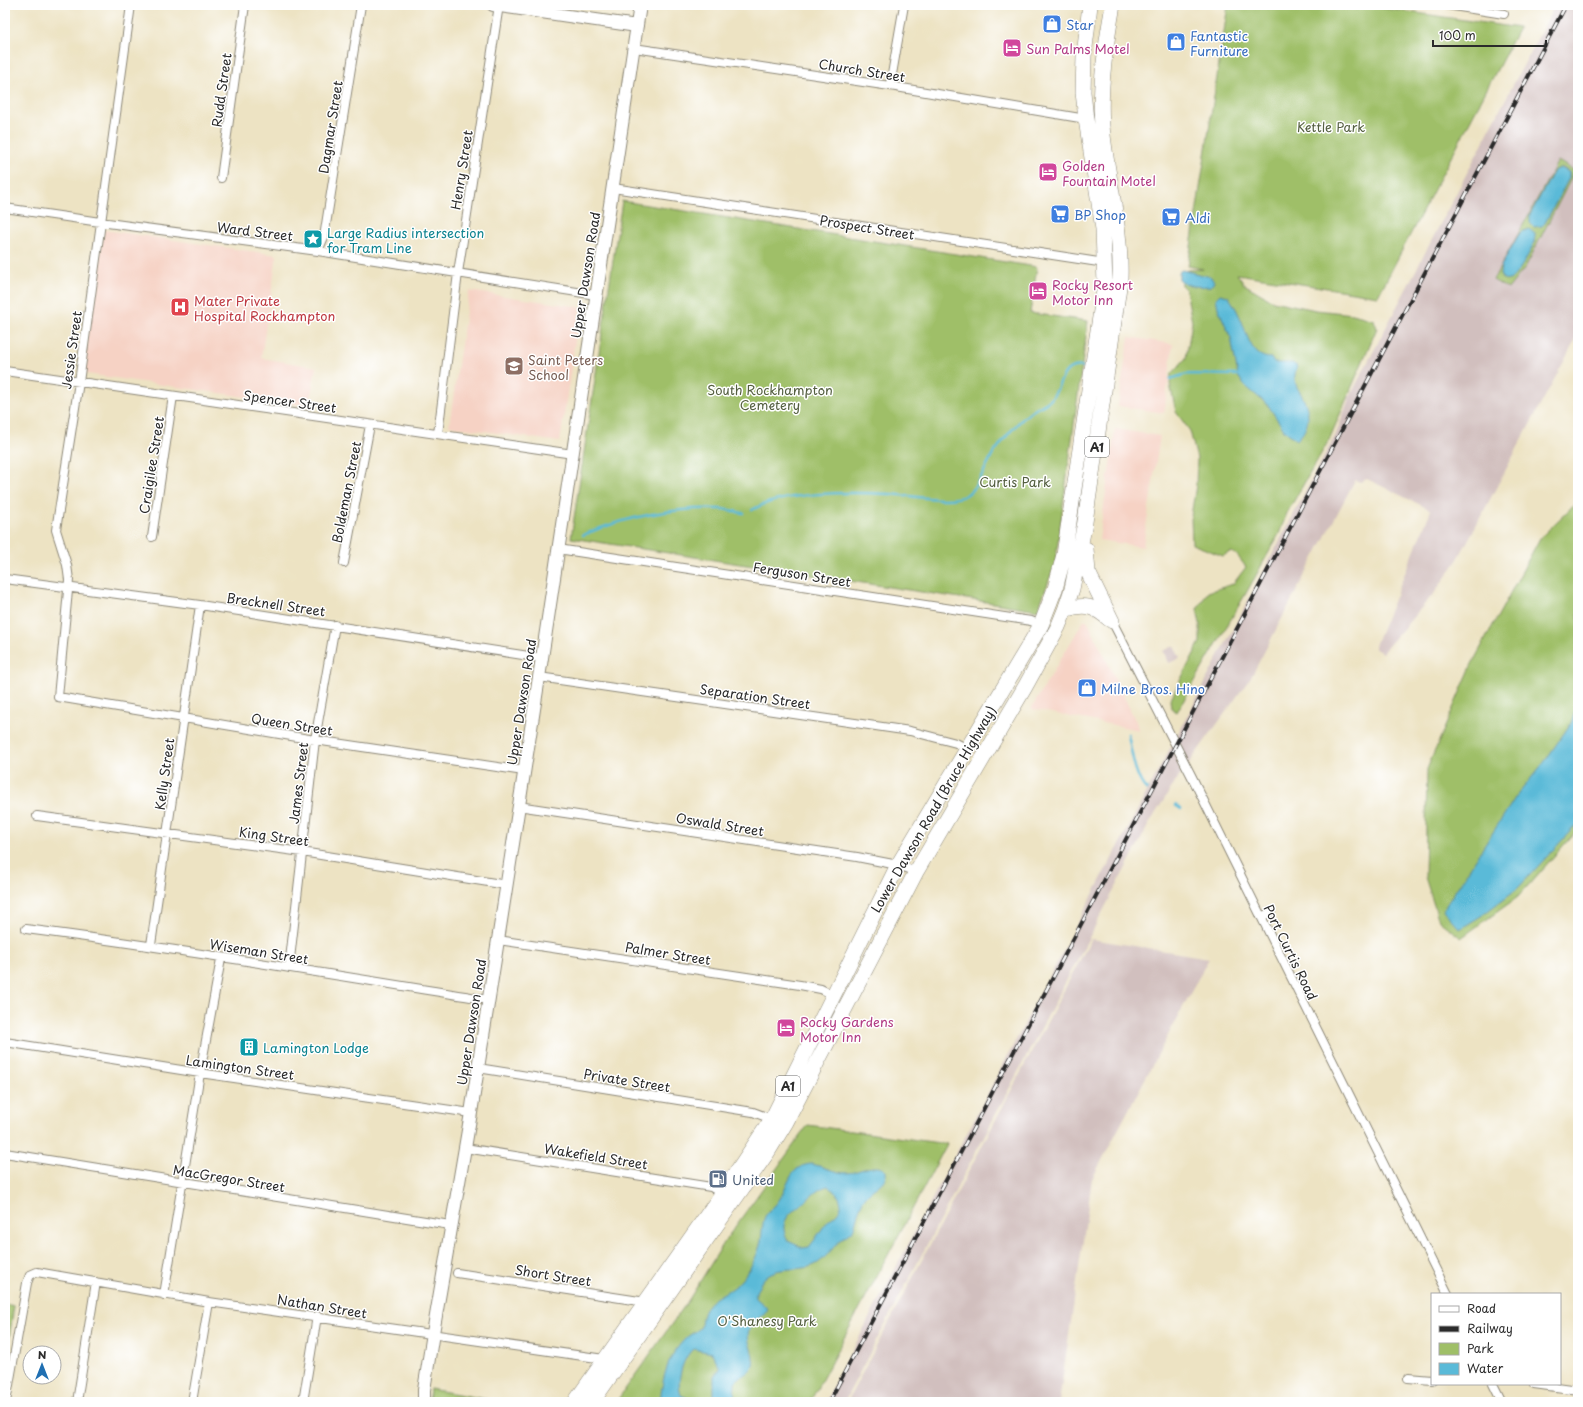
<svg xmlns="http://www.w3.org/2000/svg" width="1583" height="1407" viewBox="0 0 1583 1407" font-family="'Playpen Sans',sans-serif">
<rect width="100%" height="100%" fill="#fff"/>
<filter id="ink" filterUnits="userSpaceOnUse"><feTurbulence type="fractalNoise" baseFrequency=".025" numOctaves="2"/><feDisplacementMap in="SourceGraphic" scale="8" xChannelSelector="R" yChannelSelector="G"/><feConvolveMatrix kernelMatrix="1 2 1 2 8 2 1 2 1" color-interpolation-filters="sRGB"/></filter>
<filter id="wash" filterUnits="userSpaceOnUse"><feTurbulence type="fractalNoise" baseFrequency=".012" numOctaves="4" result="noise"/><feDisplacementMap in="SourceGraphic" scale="16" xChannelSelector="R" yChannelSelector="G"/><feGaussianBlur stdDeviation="0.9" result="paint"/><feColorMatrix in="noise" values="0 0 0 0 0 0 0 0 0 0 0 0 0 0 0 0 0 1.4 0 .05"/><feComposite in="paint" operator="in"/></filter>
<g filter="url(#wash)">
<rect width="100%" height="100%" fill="#ede3c3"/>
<path fill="#f6d2c4" d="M104 230 277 255 261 358 316 367 309 406 80 373Z
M469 291 580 307 560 442 449 426Z
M1129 337 1173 344 1164 413 1118 406Z
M1115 429 1160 436 1143 547 1099 540Z
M1084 620H1087L1139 728V730L1031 709Z"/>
<path fill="#d1bfbe" d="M1555 5H1578V335L1458 559 1436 591 1382 653 1374 648 1431 510 1367 479 1360 482 1355 480 1251 677 1174 784 1150 822 844 1402H825L1336 434 1349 398Z
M1174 646 1180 658 1169 663 1163 651Z
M1091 939 1209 958 1092 1179 1059 1402H847Z"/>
<path fill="#9fbf67" stroke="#657549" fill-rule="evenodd" d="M1228 5H1362L1519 28 1378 296 1237 274 1244 284 1273 301 1316 310 1353 314 1374 320 1377 328 1329 440 1287 513 1279 534 1249 588 1177 712 1171 708 1170 700 1200 642V624L1197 609 1208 592 1233 584 1246 567 1236 554 1230 552 1223 556 1192 544 1191 516 1196 485 1197 459 1190 431 1176 412 1170 384 1171 375 1186 358 1192 322 1186 290 1181 285 1188 270 1203 269 1188 266Z
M1558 161 1575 171 1526 266 1508 289 1493 280ZM1564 168 1570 174 1569 178 1545 223 1557 169ZM1521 232 1535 241 1518 272 1501 266Z
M622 201 1037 267 1030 313 1088 321 1055 564 1038 610 571 538Z
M1578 501V829L1518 897 1461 938 1439 921 1425 877 1427 769 1472 664 1540 538Z
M808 1125 947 1144 810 1402H616L688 1301 727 1238Z
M5 1304 14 1306 5 1366Z
M430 1389 502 1402H429Z"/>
<path fill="#5abad8" stroke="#427282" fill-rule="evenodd" d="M1560 168 1569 172V178L1545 223 1542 226 1534 227 1530 223V215L1554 171Z
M1529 229 1535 234C1536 245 1519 273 1510 280L1503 279 1500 274 1501 266 1518 236 1521 232Z
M1182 270 1211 277 1214 282 1211 286C1200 287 1186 287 1179 279V272Z
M1220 294 1228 296C1232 302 1236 308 1239 315 1247 330 1249 358 1271 358L1274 363H1292L1297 366C1296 371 1294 375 1295 381 1296 388 1302 394 1304 400 1311 416 1309 428 1297 440L1284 430 1268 405 1244 385 1238 376 1231 338 1218 308 1216 298Z
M1578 702V823L1518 888 1481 916 1460 929 1443 910 1515 798 1545 761 1571 723Z
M811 1164C823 1166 835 1173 847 1173 861 1172 873 1162 886 1170 888 1184 873 1187 866 1196 857 1207 858 1221 852 1232 835 1241 831 1254 818 1263 799 1275 773 1261 760 1284 757 1289 755 1293 756 1298L766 1307 767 1311C763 1317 755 1319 751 1326 742 1339 758 1355 752 1368 749 1375 739 1376 735 1382L734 1402H708L714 1397V1376L720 1369 712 1353 693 1349C682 1359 676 1382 681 1395L696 1402H660C663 1376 667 1357 686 1338 691 1333 697 1332 701 1327 702 1294 725 1299 742 1279 751 1268 758 1255 761 1241 762 1234 762 1226 764 1219 766 1212 775 1207 779 1200 789 1185 789 1166 811 1164ZM828 1186C837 1191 845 1203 838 1212 835 1216 831 1218 828 1221 821 1229 816 1239 809 1247L803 1248 788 1241C775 1218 796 1210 810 1197 816 1192 820 1188 828 1186Z"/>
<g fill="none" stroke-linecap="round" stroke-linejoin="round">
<path stroke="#5abad8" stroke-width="2.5" d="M1170 379 1187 374 1238 375
M752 510C783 491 852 492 889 494 907 495 952 504 966 495 981 485 985 464 996 450 1006 436 1017 422 1031 412 1037 407 1045 405 1051 399 1063 385 1060 363 1084 367
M583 535C625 517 674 507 720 509 728 509 736 512 744 513
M1128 734C1131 749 1135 780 1147 790
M1175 805 1181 809"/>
</g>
</g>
<g filter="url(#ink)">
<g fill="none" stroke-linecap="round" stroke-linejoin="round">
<g stroke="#8c8777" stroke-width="10">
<path id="street" d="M131 5 79 382 56 530 67 565 69 580 58 697 315 740 524 771
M1447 5 1504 14
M634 48 890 86 1086 119
M890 86 904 5
M221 178 245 5
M613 188 1105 263
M5 208 100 222 318 251 596 295
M318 251 324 237 361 5
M5 371 573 454
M438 434 458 273 499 5
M152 537 173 396
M558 549 1031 621 1041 625
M344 563 370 425
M5 579 200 605 542 658
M1112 621 1192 777 1448 1294
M539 677 910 731 956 743 966 748
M518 806 857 857 898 865 916 872
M37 816 302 852 507 885
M1261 917 1271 912
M26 929C180 949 334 975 489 1000
M498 940 800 985 821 989 833 995
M151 945 200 605
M289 968 315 740 335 625
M5 1042 200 1073 471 1113
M478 1068 753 1112 772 1119
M465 1148 711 1187 722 1194
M5 1153 450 1225
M457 1273 646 1302
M164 1295 200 1073 221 959
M1408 1378 1432 1380
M1493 1384 1502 1402
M1534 1384 1578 1390
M6 1402 27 1283 30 1275 37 1272 209 1302 604 1359
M77 1402 96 1282
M192 1402 209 1302
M303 1402 317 1316"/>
</g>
<g stroke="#8c8777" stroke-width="14">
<path id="secondary" d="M493 5 637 26
M424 1402V1390L433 1333 471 1113 542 658 640 5"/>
</g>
<g stroke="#8c8777" stroke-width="16">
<path id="highway" d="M1086 549 1088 572 1112 621
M1065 610C1085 603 1094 606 1109 619
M575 1402 722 1194 772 1119 898 865 1041 625 1055 589 1064 555 1105 284 1103 229 1086 119 1083 92 1084 56 1090 5
M592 1402 767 1153 786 1122 916 872 1025 687 1058 627 1065 610 1072 589 1085 522 1120 280C1122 225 1107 180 1102 126 1099 86 1106 44 1113 5"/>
</g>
<use href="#street" stroke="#fff" stroke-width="8"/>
<use href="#secondary" stroke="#fff" stroke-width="12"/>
<use href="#highway" stroke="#fff" stroke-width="15"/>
<g stroke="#2b2b2b" stroke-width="4">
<path id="rail" d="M829 1402 1566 5"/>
</g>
<use href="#rail" stroke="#fff" stroke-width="2.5" stroke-dasharray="8" stroke-linecap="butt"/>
</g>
</g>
<defs>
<g id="shop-square" transform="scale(1)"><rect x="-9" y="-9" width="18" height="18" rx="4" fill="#3f7fe0" stroke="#fff"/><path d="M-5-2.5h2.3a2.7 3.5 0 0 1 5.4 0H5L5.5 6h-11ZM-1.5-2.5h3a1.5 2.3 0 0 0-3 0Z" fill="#fff"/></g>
<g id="hotel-square" transform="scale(1)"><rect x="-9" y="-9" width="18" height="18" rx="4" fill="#d1479c" stroke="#fff"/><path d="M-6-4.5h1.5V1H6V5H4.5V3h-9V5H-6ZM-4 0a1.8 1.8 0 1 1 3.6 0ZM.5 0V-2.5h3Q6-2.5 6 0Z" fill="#fff"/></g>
<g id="supermarket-square" transform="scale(1)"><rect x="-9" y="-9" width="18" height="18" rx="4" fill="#3f7fe0" stroke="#fff"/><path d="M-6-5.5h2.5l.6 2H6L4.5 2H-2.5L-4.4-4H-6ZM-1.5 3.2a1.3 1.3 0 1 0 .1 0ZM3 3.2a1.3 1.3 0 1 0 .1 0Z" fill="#fff"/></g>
<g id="sight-square" transform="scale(1)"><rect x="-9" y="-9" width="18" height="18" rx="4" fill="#0f9aa8" stroke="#fff"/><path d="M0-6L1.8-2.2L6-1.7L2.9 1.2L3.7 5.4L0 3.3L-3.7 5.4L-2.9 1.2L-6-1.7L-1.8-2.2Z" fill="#fff"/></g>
<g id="hospital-square" transform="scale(1)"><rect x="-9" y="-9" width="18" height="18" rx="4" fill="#e0444e" stroke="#fff"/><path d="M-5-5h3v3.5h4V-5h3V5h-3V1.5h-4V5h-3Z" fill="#fff"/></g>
<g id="school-square" transform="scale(1)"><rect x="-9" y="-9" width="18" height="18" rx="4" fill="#8d6e63" stroke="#fff"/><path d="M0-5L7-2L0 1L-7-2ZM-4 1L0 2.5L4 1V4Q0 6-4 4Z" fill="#fff"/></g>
<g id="building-square" transform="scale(1)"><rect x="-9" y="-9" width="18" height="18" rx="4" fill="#0f9aa8" stroke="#fff"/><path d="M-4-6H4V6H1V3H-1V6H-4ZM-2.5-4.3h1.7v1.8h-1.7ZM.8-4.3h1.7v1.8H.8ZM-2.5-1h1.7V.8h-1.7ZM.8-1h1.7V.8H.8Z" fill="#fff"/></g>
<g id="fuel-square" transform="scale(1)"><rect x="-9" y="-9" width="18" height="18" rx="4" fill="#5c6f8a" stroke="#fff"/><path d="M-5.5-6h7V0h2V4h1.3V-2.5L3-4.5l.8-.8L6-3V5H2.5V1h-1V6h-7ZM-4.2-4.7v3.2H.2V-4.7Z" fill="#fff"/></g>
</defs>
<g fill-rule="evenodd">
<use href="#shop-square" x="1052" y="24"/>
<use href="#shop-square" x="1176" y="42"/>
<use href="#hotel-square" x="1012" y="48"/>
<use href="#hotel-square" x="1048" y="172"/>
<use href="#supermarket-square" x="1060" y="214"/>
<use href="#supermarket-square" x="1171" y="217"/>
<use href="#sight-square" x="313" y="239"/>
<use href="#hotel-square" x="1038" y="291"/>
<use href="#hospital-square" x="180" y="307"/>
<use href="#school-square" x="514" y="366"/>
<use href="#shop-square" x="1087" y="688"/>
<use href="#hotel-square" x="786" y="1028"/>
<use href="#building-square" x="249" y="1047"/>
<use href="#fuel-square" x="718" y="1179"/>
</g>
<g text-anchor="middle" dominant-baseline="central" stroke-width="3" stroke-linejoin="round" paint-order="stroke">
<g fill="#fff" stroke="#6b6b6b" stroke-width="1">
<rect x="1085" y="437" width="24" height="20" rx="3"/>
<rect x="776" y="1076" width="24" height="20" rx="3"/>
</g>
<g font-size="12" font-weight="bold" fill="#2b2b2b">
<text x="1097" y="447">A1</text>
<text x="788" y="1086">A1</text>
</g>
<g font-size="13" fill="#366cbe" stroke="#fff" text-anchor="start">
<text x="1066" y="24">Star</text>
<text x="1190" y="35">Fantastic<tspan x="1190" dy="15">Furniture</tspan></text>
<text x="1074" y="214">BP Shop</text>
<text x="1185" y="217">Aldi</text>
<text x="1101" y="688">Milne Bros. Hino</text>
</g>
<g font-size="13" fill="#b23c85" stroke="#fff" text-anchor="start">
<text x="1026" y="48">Sun Palms Motel</text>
<text x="1062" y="165">Golden<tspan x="1062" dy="15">Fountain Motel</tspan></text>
<text x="1052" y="284">Rocky Resort<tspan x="1052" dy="15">Motor Inn</tspan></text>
<text x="800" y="1021">Rocky Gardens<tspan x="800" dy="15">Motor Inn</tspan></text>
</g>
<g font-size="13" fill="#2b2b2b" stroke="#fff">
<text transform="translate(862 70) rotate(9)">Church Street</text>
<text transform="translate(221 90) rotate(-82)">Rudd Street</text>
<text transform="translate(330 127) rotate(-81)">Dagmar Street</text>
<text transform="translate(461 170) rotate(-81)">Henry Street</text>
<text transform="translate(867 227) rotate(9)">Prospect Street</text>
<text transform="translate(255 231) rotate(7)">Ward Street</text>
<text transform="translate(585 275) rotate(-81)">Upper Dawson Road</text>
<text transform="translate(71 350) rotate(-82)">Jessie Street</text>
<text transform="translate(290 401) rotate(8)">Spencer Street</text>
<text transform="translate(151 465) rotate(-81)">Craigilee Street</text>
<text transform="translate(346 492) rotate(-79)">Boldeman Street</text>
<text transform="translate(802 574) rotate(9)">Ferguson Street</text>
<text transform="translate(276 604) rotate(8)">Brecknell Street</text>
<text transform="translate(755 696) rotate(8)">Separation Street</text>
<text transform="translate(521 702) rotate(-81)">Upper Dawson Road</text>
<text transform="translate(292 724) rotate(9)">Queen Street</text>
<text transform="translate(164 774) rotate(-82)">Kelly Street</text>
<text transform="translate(298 783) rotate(-83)">James Street</text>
<text transform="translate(933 809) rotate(-60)">Lower Dawson Road (Bruce Highway)</text>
<text transform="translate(720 824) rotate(9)">Oswald Street</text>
<text transform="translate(274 836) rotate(8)">King Street</text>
<text transform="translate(259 951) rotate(9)">Wiseman Street</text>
<text transform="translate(1291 952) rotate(64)">Port Curtis Road</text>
<text transform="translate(668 953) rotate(9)">Palmer Street</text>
<text transform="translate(471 1022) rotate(-81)">Upper Dawson Road</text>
<text transform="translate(240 1067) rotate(8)">Lamington Street</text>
<text transform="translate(627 1080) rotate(9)">Private Street</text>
<text transform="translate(596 1156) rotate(9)">Wakefield Street</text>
<text transform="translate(229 1178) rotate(9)">MacGregor Street</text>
<text transform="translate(553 1275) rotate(9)">Short Street</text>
<text transform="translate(322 1306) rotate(9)">Nathan Street</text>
</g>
<g font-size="13" fill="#545f40" stroke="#fff">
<text x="1331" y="126">Kettle Park</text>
<text x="770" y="389">South Rockhampton<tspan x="770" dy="15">Cemetery</tspan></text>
<text x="1015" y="481">Curtis Park</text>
<text x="767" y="1320">O'Shanesy Park</text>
</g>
<g font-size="13" fill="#0d838f" stroke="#fff" text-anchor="start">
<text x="327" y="232">Large Radius intersection<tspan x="327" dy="15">for Tram Line</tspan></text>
<text x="263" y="1047">Lamington Lodge</text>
</g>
<g font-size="13" fill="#be3a42" stroke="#fff" text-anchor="start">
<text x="194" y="300">Mater Private<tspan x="194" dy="15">Hospital Rockhampton</tspan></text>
</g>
<g font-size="13" fill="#785e54" stroke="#fff" text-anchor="start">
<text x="528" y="359">Saint Peters<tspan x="528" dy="15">School</tspan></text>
</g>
<g font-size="13" fill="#4e5e75" stroke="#fff" text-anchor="start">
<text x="732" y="1179">United</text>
</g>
</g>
<rect width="1583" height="1407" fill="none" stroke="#fff" stroke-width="20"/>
<rect x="1431" y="1293" width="130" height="92" fill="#ffffff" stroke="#aaaaaa"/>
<rect x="1439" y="1306" width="20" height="6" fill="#ffffff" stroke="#aaaaaa"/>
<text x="1467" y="1313" font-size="12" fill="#2b2b2b">Road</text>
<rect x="1439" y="1326" width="20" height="6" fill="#2b2b2b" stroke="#aaaaaa"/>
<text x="1467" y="1333" font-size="12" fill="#2b2b2b">Railway</text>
<rect x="1439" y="1343" width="20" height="12" fill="#9fbf67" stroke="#aaaaaa"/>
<text x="1467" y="1353" font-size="12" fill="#2b2b2b">Park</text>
<rect x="1439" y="1363" width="20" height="12" fill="#5abad8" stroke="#aaaaaa"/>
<text x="1467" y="1373" font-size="12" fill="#2b2b2b">Water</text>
<g transform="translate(42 1365)"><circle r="19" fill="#ffffff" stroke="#aaaaaa"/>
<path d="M0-3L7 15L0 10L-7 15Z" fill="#1f6fb2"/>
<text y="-6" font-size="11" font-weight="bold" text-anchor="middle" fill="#2b2b2b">N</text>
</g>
<path d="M1433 40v6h113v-6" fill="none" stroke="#2b2b2b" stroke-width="2"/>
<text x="1439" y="40" font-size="12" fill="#2b2b2b" stroke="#ffffff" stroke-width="3" paint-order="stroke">100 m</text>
</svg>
